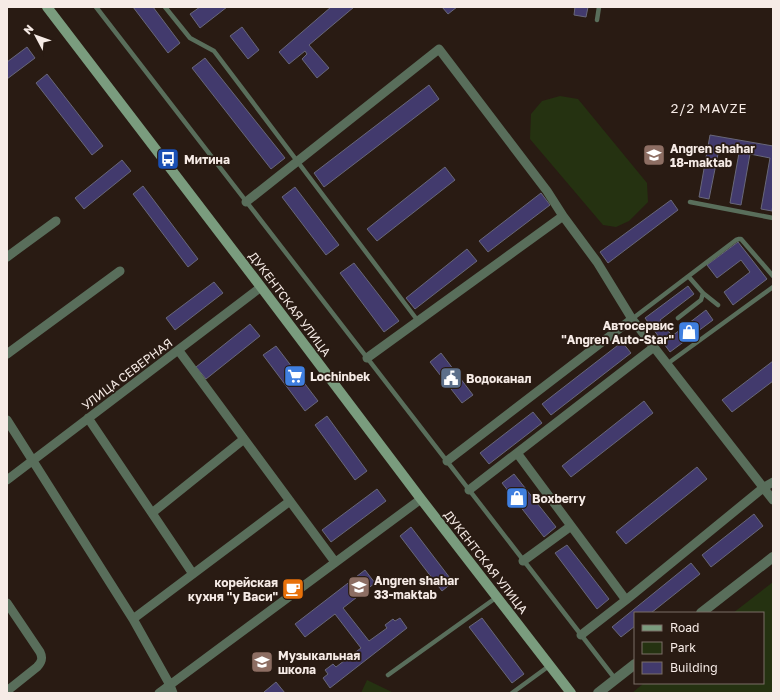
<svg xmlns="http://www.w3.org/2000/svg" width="780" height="700" viewBox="0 0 780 700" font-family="'Golos Text',sans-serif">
<rect width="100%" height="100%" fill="#291b13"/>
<path fill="#253211" d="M560 96 578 99 647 183 648 202 629 221 616 227 603 225 530 139 531 114 542 101Z
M773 582V693H632L644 683H763V613H733Z
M367 680 394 693H361Z"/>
<path fill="#423a6d" stroke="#686779" d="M133 7H153L180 43 168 53Z
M200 7H227L200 28 190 14Z
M331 7H354L309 45 329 68 317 78 302 59 307 54 305 51 289 64 279 52Z
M442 7H457L448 14Z
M575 7H588L586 17 574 15Z
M242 27 259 50 248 59 230 36Z
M27 47 35 58 7 79V62Z
M205 58 285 158 271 169 192 68Z
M47 74 103 146 92 155 36 83Z
M429 85 439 99 324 187 314 173Z
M710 135 773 146V204L772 211 761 209 770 158 750 154 741 205 730 203 739 153 719 149 709 199 699 197Z
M122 160 131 171 84 209 75 198Z
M445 167 455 180 377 241 367 229Z
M143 186 198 259 188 267 133 194Z
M295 187 339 245 326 255 282 197Z
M541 193 550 205 488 252 479 241Z
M671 200 678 210 608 263 600 252Z
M738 242 767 279 733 305 724 292 750 272 741 260 717 278 707 265Z
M467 249 477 261 415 309 406 298Z
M354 263 399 321 384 332 340 273Z
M214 282 223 293 175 330 166 318Z
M688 286 694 294 660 320 672 336 706 310 713 320 670 352 645 318Z
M250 324 260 336 206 379 196 367Z
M622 342 631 353 551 415 542 404Z
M276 346 318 401 305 411 263 355Z
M441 353 473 395 462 403 430 362Z
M773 361V381L732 412 722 400Z
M644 401 653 413 571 477 562 466Z
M533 412 542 423 489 464 480 453Z
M327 416 367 471 355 480 315 425Z
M697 467 707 479 626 544 616 532Z
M514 474 556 527 544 537 502 483Z
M377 489 386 501 331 542 322 530Z
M754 514 763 526 711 567 702 555Z
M411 527 453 582 442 591 400 536Z
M567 545 609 599 597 609 555 553Z
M691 563 700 574 651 613H635V626L621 637 612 627Z
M365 570 375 583 343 608 369 641 387 628 385 625 393 619 395 621 400 618 407 628 330 688 323 678 328 674 325 670 333 664 336 667 361 648 335 614 305 637 295 624Z
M482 618 524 674 512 683 469 627Z
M276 682 285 693H265L264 692Z"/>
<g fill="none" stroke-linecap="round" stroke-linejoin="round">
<path stroke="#596e5b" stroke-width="4.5" d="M96 7 616 680
M165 7 190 38 214 51 418 321
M597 20 599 7
M690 202 773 218
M703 293 718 305
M678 318 701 300 703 293 689 277
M632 319 736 240 739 239H741L773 276
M667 364 773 287
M388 675 497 597
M512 693 549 666"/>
<path stroke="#596e5b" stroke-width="9" d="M246 202 439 49 547 191 563 216 597 262 632 319 773 500
M7 257 56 221
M179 351 335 562
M7 354 120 271
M367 358 563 216
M88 418 193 574
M7 420 133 619 170 685 173 693
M517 453 626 600
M447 461 632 319
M7 480 261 287
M469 490 654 347
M152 513 244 439
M523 561 571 526
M7 603 40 652C43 658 42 662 37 667L7 691
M133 619 290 501
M581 635 626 600 763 488 773 482
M159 693 421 499"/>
<path stroke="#596e5b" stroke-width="10" d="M701 613 773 557
M598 693 635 664"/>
<path stroke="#7a9c7e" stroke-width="10" d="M47 7 261 287 421 499 571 693"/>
</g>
<defs>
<g id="school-square" transform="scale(1.15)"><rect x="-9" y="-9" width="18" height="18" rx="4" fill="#8d6e63" stroke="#291b13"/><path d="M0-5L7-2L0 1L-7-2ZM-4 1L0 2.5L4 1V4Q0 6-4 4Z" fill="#fff"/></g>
<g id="bus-square" transform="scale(1.15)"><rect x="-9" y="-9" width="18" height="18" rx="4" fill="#1a4fb4" stroke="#291b13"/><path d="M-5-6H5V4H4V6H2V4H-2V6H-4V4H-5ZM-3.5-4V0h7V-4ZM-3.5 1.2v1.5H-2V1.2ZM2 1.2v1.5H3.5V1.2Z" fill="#fff"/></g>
<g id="shop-square" transform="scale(1.15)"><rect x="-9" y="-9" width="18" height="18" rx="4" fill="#3f7fe0" stroke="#291b13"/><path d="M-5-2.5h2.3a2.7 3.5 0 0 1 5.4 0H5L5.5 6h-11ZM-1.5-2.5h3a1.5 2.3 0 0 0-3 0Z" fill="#fff"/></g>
<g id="supermarket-square" transform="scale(1.15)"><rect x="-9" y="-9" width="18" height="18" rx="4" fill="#3f7fe0" stroke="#291b13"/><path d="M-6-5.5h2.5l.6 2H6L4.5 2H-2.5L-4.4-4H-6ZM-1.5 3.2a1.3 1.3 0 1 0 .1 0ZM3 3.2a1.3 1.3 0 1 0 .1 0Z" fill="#fff"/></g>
<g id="civic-square" transform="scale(1.15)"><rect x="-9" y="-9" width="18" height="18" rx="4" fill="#5c6f8a" stroke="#291b13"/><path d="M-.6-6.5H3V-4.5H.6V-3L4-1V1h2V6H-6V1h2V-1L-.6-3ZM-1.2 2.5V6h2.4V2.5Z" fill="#fff"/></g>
<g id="cafe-square" transform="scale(1.15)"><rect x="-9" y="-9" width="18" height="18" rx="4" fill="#e8710a" stroke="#291b13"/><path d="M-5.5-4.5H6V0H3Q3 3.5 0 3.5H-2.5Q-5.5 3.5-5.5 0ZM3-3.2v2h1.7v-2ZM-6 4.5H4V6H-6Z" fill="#fff"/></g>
</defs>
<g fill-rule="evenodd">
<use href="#school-square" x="654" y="155"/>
<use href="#bus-square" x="168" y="159"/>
<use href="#shop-square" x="689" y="332"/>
<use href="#supermarket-square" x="295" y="376"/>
<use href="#civic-square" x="451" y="378"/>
<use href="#shop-square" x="517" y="498"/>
<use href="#school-square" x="359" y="587"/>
<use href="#cafe-square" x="293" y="589"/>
<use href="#school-square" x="262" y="662"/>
</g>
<g text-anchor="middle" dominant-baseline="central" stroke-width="3.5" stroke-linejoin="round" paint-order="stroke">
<g font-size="12" font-weight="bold" fill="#f6ebe6" stroke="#291b13" text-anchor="start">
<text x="670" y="148">Angren shahar<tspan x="670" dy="14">18-maktab</tspan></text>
<text x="184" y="159">Митина</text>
<text x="674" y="325" text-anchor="end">Автосервис<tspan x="674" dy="14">"Angren Auto-Star"</tspan></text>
<text x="310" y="376">Lochinbek</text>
<text x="466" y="378">Водоканал</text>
<text x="532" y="498">Boxberry</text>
<text x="374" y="580">Angren shahar<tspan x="374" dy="14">33-maktab</tspan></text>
<text x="278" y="582" text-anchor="end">корейская<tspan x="278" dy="14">кухня "у Васи"</tspan></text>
<text x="278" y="655">Музыкальная<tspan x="278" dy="14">школа</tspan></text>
</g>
<g font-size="12" fill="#f6ebe6" stroke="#291b13">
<text transform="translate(290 304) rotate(53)">ДУКЕНТСКАЯ УЛИЦА</text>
<text transform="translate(127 374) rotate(-37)">УЛИЦА СЕВЕРНАЯ</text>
<text transform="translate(486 562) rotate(52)">ДУКЕНТСКАЯ УЛИЦА</text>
</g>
<g font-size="13" letter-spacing="1" fill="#f6ebe6" stroke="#291b13">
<text x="709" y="108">2/2 MAVZE</text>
</g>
</g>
<rect width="780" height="700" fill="none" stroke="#f6ebe6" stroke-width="16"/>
<rect x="634" y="612" width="130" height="72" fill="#291b13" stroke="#7b6e67"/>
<rect x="642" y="625" width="20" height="6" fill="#7a9c7e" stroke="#7b6e67"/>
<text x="670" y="632" font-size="12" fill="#f6ebe6">Road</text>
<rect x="642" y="642" width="20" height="12" fill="#253211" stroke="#7b6e67"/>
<text x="670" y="652" font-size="12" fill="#f6ebe6">Park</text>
<rect x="642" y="662" width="20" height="12" fill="#423a6d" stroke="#7b6e67"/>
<text x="670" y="672" font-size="12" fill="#f6ebe6">Building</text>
<g transform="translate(36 36) rotate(311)" stroke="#291b13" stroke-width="3" paint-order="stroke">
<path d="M0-3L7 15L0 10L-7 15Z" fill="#f6ebe6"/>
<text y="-6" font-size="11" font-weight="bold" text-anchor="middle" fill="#f6ebe6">N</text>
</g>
</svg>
